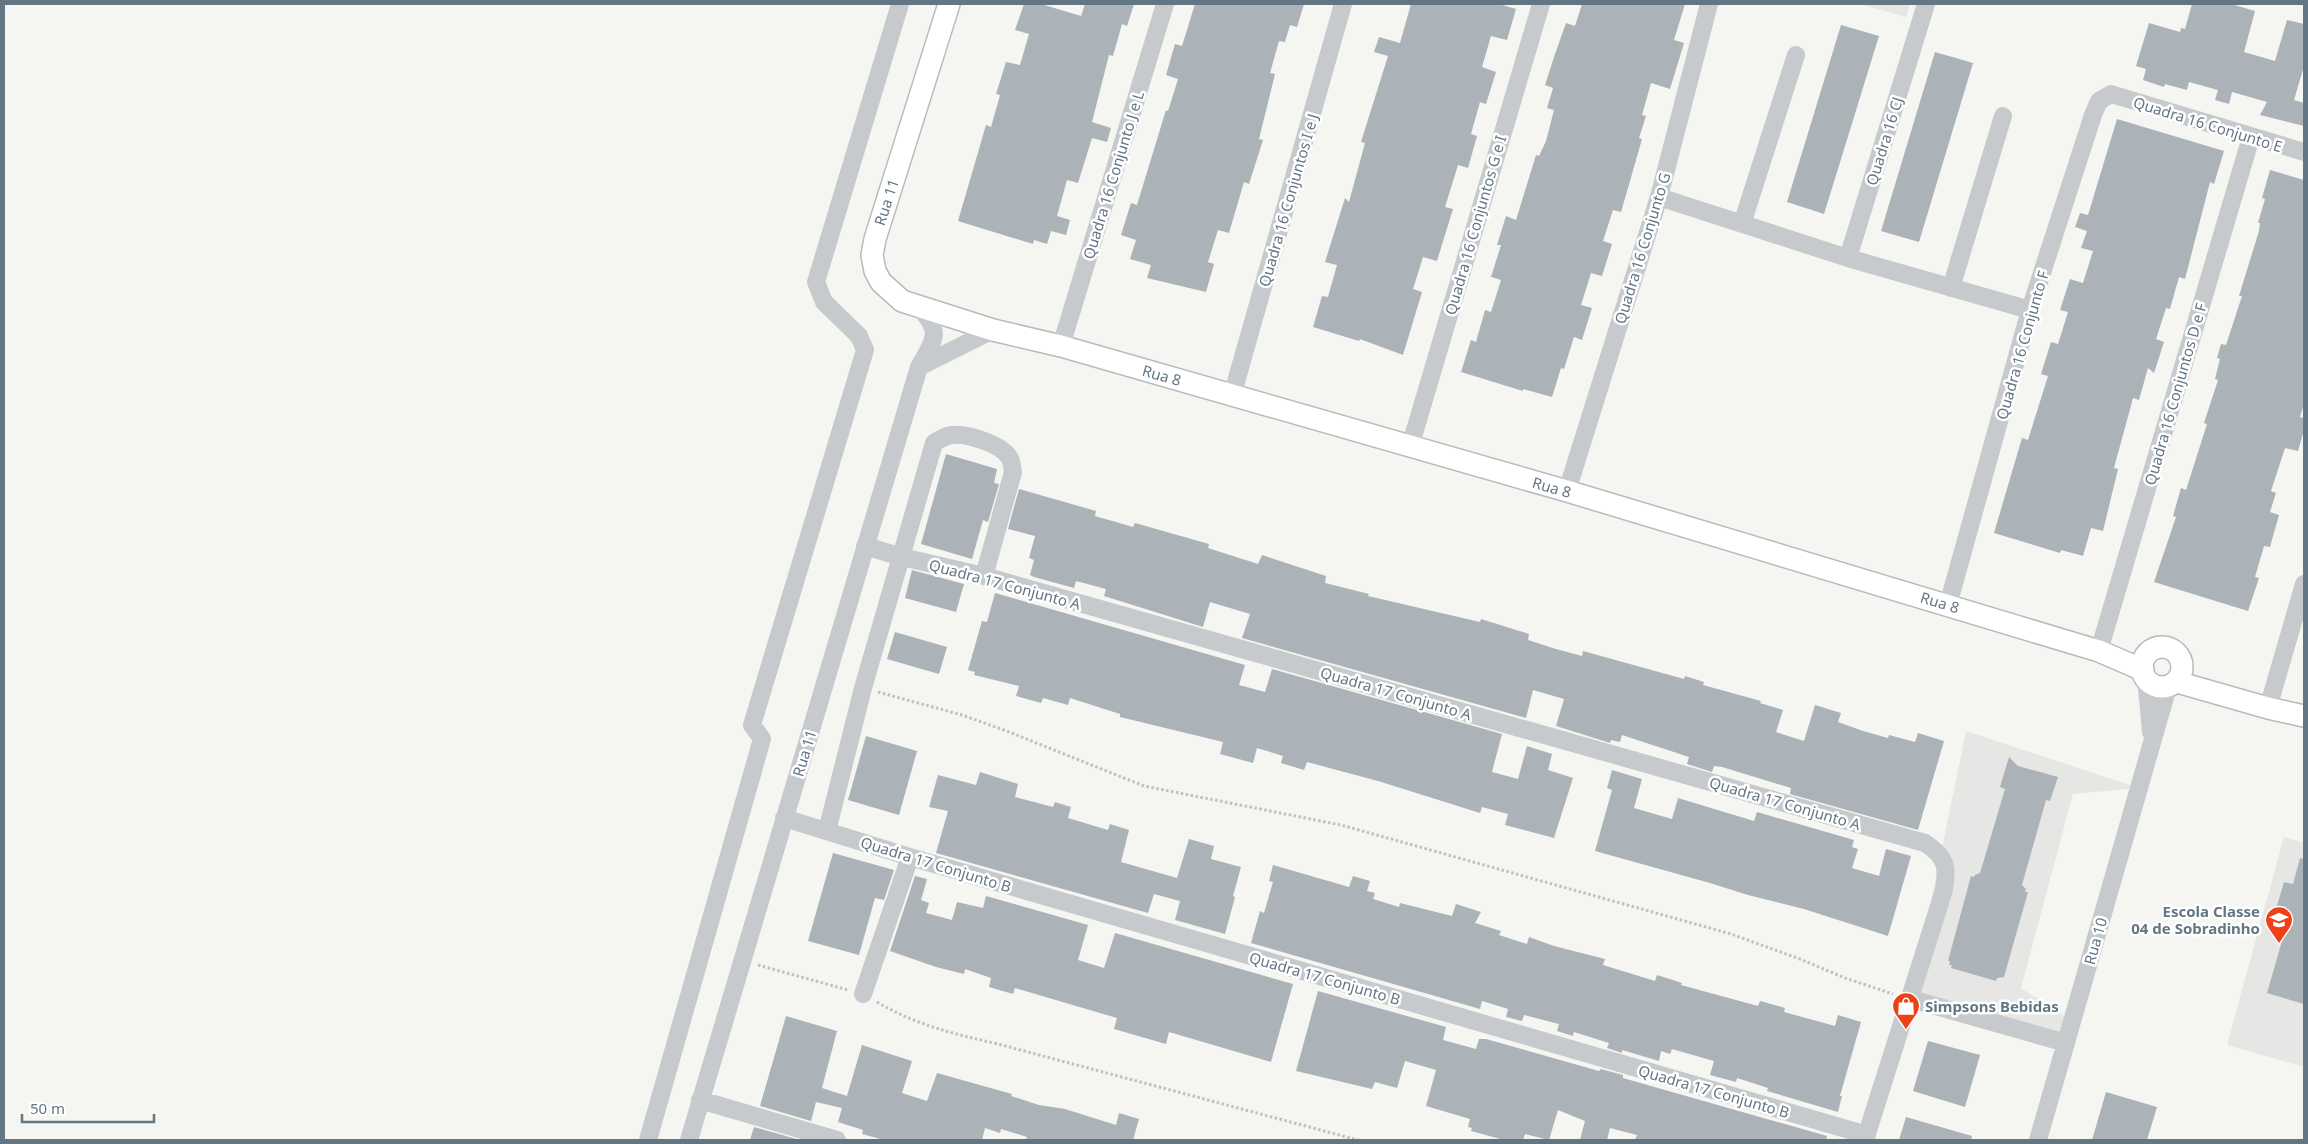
<svg xmlns="http://www.w3.org/2000/svg" width="2308" height="1144" viewBox="0 0 2308 1144" font-family="'Noto Sans',sans-serif">
<rect width="100%" height="100%" fill="#f5f5f1"/>
<path fill="#e6e6e4" d="M1861 4H1910L1906 17Z
M1966 731 2139 788 2073 794 2021 988 2072 1021 2066 1043 1911 999Z
M2284 837 2304 843V1067L2227 1045Z"/>
<path fill="#abb3b8" d="M1024 4H1041L1081 16 1085 4H1134L1127 26 1122 24 1113 56 1109 55 1092 122 1111 128 1107 142 1092 138 1078 183 1067 180 1057 216 1070 220 1066 235 1051 231 1047 244 1034 240 1033 244 958 221 986 125 991 127 1000 95 996 94 1006 62 1020 65 1029 34 1015 30Z
M1195 4H1304L1297 27 1290 25 1285 42 1279 41 1270 73 1275 74 1259 139 1263 140 1249 184 1244 182 1229 233 1218 230 1208 262 1214 264 1206 292 1147 278 1151 265 1130 259 1136 240 1121 235 1131 203 1137 205 1166 110 1168 111 1178 79 1166 75 1175 44 1182 46Z
M1411 4H1499L1516 9 1507 40 1491 36 1482 67 1496 72 1486 104 1480 102 1471 134 1477 136 1468 168 1458 165 1445 207 1453 209 1437 261 1423 257 1413 289 1422 292 1403 355 1360 339 1359 341 1313 327 1322 296 1328 297 1337 265 1325 262 1345 198 1349 202 1365 143 1361 142 1388 56 1374 52 1379 37 1400 43Z
M1582 4H1685L1674 40 1684 43 1670 89 1651 83 1642 115 1646 116 1639 138 1642 139 1630 181 1621 212 1613 210 1603 241 1612 244 1602 276 1591 273 1581 305 1592 308 1582 340 1574 337 1564 369 1561 368 1552 397 1523 389V391L1461 372 1471 340 1476 342 1485 310 1491 312 1501 280 1491 277 1501 245H1497L1506 216 1516 220 1536 155 1539 156 1546 141 1554 110 1547 108 1553 88 1545 85 1555 54 1566 23 1575 26Z
M2192 4H2231L2255 11 2244 52 2275 61 2287 20 2304 24V66L2294 100 2304 103V126L2260 115 2267 102 2232 92 2229 104 2215 100 2218 90 2189 82 2187 90 2165 84 2164 87 2143 80 2146 69 2136 66 2149 23 2180 32 2181 28 2185 29Z
M1841 25 1879 36 1824 214 1787 202Z
M1935 52 1973 63 1919 242 1881 231Z
M2117 119 2224 151 2214 184 2210 182 2185 279 2179 277 2170 309 2166 308 2156 339 2164 342 2154 373 2148 368 2139 400 2133 398 2114 468 2118 469 2103 531 2091 528 2083 556 2061 550 2060 553 1994 533 2022 438 2028 440 2048 376 2041 374 2051 342 2058 344 2068 312 2060 310 2070 279 2083 283 2093 251 2081 248 2087 231 2075 227 2080 213 2088 215Z
M2270 170 2304 180V404L2300 417 2304 418V430L2298 451 2285 448 2271 491 2276 493 2270 512 2279 515 2270 547 2264 546 2255 577 2259 578 2248 611 2154 582 2176 517 2173 516 2181 488 2186 490 2207 424 2204 423 2218 380 2215 379 2220 359 2217 358 2221 344 2226 345 2242 296H2239L2259 231 2260 223H2258L2265 199 2262 198Z
M946 454 997 469 994 483 999 484 988 522 983 520 972 559 921 544Z
M1019 489 1096 511 1095 516 1133 527 1135 523 1209 544 1208 548 1258 564 1262 555 1326 576 1325 583 1369 594 1368 596 1480 622 1481 619 1529 634 1528 640 1556 649 1582 656 1583 651 1684 679 1685 676 1704 682 1703 685 1761 701 1760 703 1783 710 1776 732 1804 741 1815 705 1841 713 1838 722 1863 731 1888 738 1889 735 1915 742 1918 733 1944 741 1918 830 1790 794 1791 788 1722 767 1714 766 1712 772 1687 764 1689 757 1622 735 1620 742 1611 740 1610 743 1556 726 1564 699 1533 690 1526 718 1242 638 1250 614 1210 602 1203 627 1104 596 1106 589 1076 581 1074 588 1034 577 1030 575 1034 560 1029 558 1035 536 1008 529Z
M912 570 964 584 956 612 905 598Z
M995 593 1245 665 1239 685 1265 692 1272 669 1502 734 1492 772 1518 779 1527 746 1552 754 1548 770 1573 778 1554 838 1505 825 1508 814 1482 807 1480 813 1378 781 1307 762 1304 770 1281 763 1283 756 1257 748 1253 763 1220 754 1223 742 1120 717V714L1070 698 1068 705 1043 698 1041 703 1016 696 1019 686 974 675 975 672 968 670 982 621 987 622Z
M895 632 947 647 939 674 887 659Z
M866 736 917 751 899 815 848 800Z
M2009 757 2018 766 2058 777 2050 801 2046 800 2022 885 2026 889 2025 892H2028L2004 977 1997 978 1996 981 1951 968 1952 965H1949L1950 961H1948L1971 876 1974 877 1975 875 1980 873 2005 789 2000 787Z
M1612 770 1642 779 1634 808 1672 819 1678 798 1754 821 1757 812 1854 840 1852 847 1858 849 1852 868 1879 876 1886 849 1911 856 1888 936 1804 909 1748 895 1710 883 1595 851 1612 790 1607 788Z
M980 772 1018 784 1015 797 1053 807 1055 802 1071 807 1068 818 1108 830 1110 824 1129 830 1121 862 1177 878 1189 839 1214 846 1211 859 1241 867 1233 896 1235 897 1225 934 1175 920 1180 901 1154 894 1148 913 936 853 948 811 929 807 938 775 976 785Z
M833 853 894 870 884 900 875 898 859 955 808 941Z
M2300 858 2304 859V1004L2267 993 2290 913 2276 909 2284 882 2293 884Z
M1273 865 1349 887 1353 876 1370 881 1367 891 1375 893 1373 899 1399 907 1400 903 1452 916 1456 904 1481 912 1475 923 1501 931 1499 935 1527 944 1529 937 1554 946 1605 959 1603 965 1655 981 1657 975 1682 983 1681 985 1758 1006 1760 1001 1785 1008 1784 1012 1835 1026 1838 1015 1861 1022 1840 1096H1842L1838 1112 1767 1091 1768 1088 1737 1078 1736 1082 1710 1075 1714 1061 1672 1049 1670 1054 1661 1051 1659 1061 1622 1050V1053L1607 1048 1609 1043 1574 1032 1573 1036 1557 1031 1559 1024 1524 1015 1522 1021 1506 1017 1508 1009 1482 1001 1480 1009 1251 943 1260 911 1264 913 1273 882 1269 881Z
M915 876 927 879 921 900 929 903 926 913 952 920 957 902 983 908 986 896 1088 925 1078 960 1104 968 1115 933 1293 984 1271 1062 1169 1032 1166 1044 1114 1029 1117 1018 1015 988 1013 994 989 987 991 978 965 969 964 974 936 967 890 951Z
M1318 991 1446 1027 1443 1040 1476 1049 1479 1039H1486L1599 1071 1601 1069 1623 1075V1078L1827 1136 1826 1140H1635L1637 1135 1610 1128 1607 1140H1580L1585 1121 1558 1110 1549 1140 1525 1134 1523 1140H1504L1471 1131 1472 1128 1468 1127 1470 1119 1426 1106 1436 1070 1405 1061 1397 1088 1375 1082 1372 1089 1296 1071Z
M786 1016 837 1031 822 1088 847 1096 862 1045 912 1061 902 1093 927 1101 937 1073 1012 1094 1011 1096 1039 1105 1065 1109 1116 1125 1119 1113 1139 1119 1133 1140H1026L1027 1137 1001 1129 1000 1133 985 1128 982 1140H884L862 1134 863 1130 838 1122 842 1108 816 1102 811 1121 760 1106Z
M1928 1041 1980 1055 1965 1107 1913 1091Z
M2106 1092 2157 1107 2147 1140H2092Z
M1906 1117 1972 1136 1971 1140H1899Z
M754 1127 800 1140H750Z"/>
<g fill="none" stroke-linecap="round" stroke-linejoin="round">
<g stroke="#b7bbbe" stroke-width="24">
<path id="major" d="M949 4 875 239 872 255 875 271 881 282 902 301 993 330 1061 346 1567 491 2099 651 2143 670
M2142 667a20 20 0 1 1 40 0a20 20 0 1 1-40 0Z
M2177 682 2268 708 2304 716"/>
</g>
<path stroke="#bec0c2" stroke-width="3" stroke-dasharray="2.5 2.5" stroke-linecap="butt" d="M878 692 962 715 1004 730 1144 786 1341 825 1731 934 1800 959 1845 978 1893 994
M758 965 848 990
M877 1002C916 1025 954 1034 998 1044L1358 1140"/>
<path stroke="#c7cacd" stroke-width="18" d="M1659 197 1848 258 2030 310
M1742 224 1796 55
M1848 258 1926 4
M1951 288 2003 116
M1061 346 1165 4
M919 367 993 330
M1232 396 1343 4
M1410 447 1541 4
M1567 491 1659 197 1709 4
M865 546 902 557 984 576 1925 843C1946 857 1948 866 1944 890L1865 1140
M1948 605 2030 310 2093 115 2099 101 2111 94 2304 152
M2099 651 2251 137
M2146 678 2151 732
M2268 708 2304 584
M784 818 910 857 1867 1135
M827 831 863 688 934 443C940 439 945 436 952 435 966 433 1001 444 1009 457 1012 461 1012 467 1013 472L984 576
M863 994 910 857
M1911 999 2066 1043
M700 1100 837 1140
M648 1140 762 739 752 725 865 350 859 336 824 302 816 282 900 4
M689 1140 919 367C936 337 942 332 917 305
M2038 1140 2168 687"/>
<use href="#major" stroke="#fff" stroke-width="21"/>
</g>
<defs>
<g id="school-pin" transform="scale(1.4375)"><path d="M0 17L-7.5 6A9.5 9.5 0 1 1 7.5 6Z" fill="#ef4117" stroke="#fff"/><path d="M0-5L7-2L0 1L-7-2ZM-4 1L0 2.5L4 1V4Q0 6-4 4Z" fill="#fff"/></g>
<g id="shop-pin" transform="scale(1.4375)"><path d="M0 17L-7.5 6A9.5 9.5 0 1 1 7.5 6Z" fill="#ef4117" stroke="#fff"/><path d="M-5-2.5h2.3a2.7 3.5 0 0 1 5.4 0H5L5.5 6h-11ZM-1.5-2.5h3a1.5 2.3 0 0 0-3 0Z" fill="#fff"/></g>
</defs>
<g fill-rule="evenodd">
<use href="#school-pin" x="2279" y="920"/>
<use href="#shop-pin" x="1906" y="1006"/>
</g>
<g text-anchor="middle" dominant-baseline="central" stroke-width="5" stroke-linejoin="round" paint-order="stroke">
<g font-size="15" fill="#627684" stroke="#fff">
<text transform="translate(2208 124) rotate(17)">Quadra 16 Conjunto E</text>
<text transform="translate(1884 141) rotate(-73)">Quadra 16 CJ</text>
<text transform="translate(1113 175) rotate(-73)">Quadra 16 Conjunto J e L</text>
<text transform="translate(1288 200) rotate(-74)">Quadra 16 Conjuntos I e J</text>
<text transform="translate(886 202) rotate(-72)">Rua 11</text>
<text transform="translate(1475 225) rotate(-74)">Quadra 16 Conjuntos G e I</text>
<text transform="translate(1642 248) rotate(-73)">Quadra 16 Conjunto G</text>
<text transform="translate(2022 345) rotate(-74)">Quadra 16 Conjunto F</text>
<text transform="translate(1162 375) rotate(16)">Rua 8</text>
<text transform="translate(2175 394) rotate(-74)">Quadra 16 Conjuntos D e F</text>
<text transform="translate(1552 487) rotate(16)">Rua 8</text>
<text transform="translate(1005 584) rotate(15)">Quadra 17 Conjunto A</text>
<text transform="translate(1940 602) rotate(17)">Rua 8</text>
<text transform="translate(1396 693) rotate(16)">Quadra 17 Conjunto A</text>
<text transform="translate(804 753) rotate(-73)">Rua 11</text>
<text transform="translate(1785 803) rotate(16)">Quadra 17 Conjunto A</text>
<text transform="translate(936 864) rotate(17)">Quadra 17 Conjunto B</text>
<text transform="translate(2095 941) rotate(-74)">Rua 10</text>
<text transform="translate(1325 978) rotate(16)">Quadra 17 Conjunto B</text>
<text transform="translate(1714 1091) rotate(16)">Quadra 17 Conjunto B</text>
</g>
<g font-size="15" font-weight="bold" fill="#627684" stroke="#fff" text-anchor="end">
<text x="2260" y="911">Escola Classe<tspan x="2260" dy="17">04 de Sobradinho</tspan></text>
<text x="1925" y="1006" text-anchor="start">Simpsons Bebidas</text>
</g>
</g>
<rect width="2308" height="1144" fill="none" stroke="#627684" stroke-width="10"/>
<path d="M22 1114v8h132v-8" fill="none" stroke="#627684" stroke-width="2.5"/>
<text x="30" y="1114" font-size="15" fill="#627684" stroke="#ffffff" stroke-width="4" paint-order="stroke">50 m</text>
</svg>
